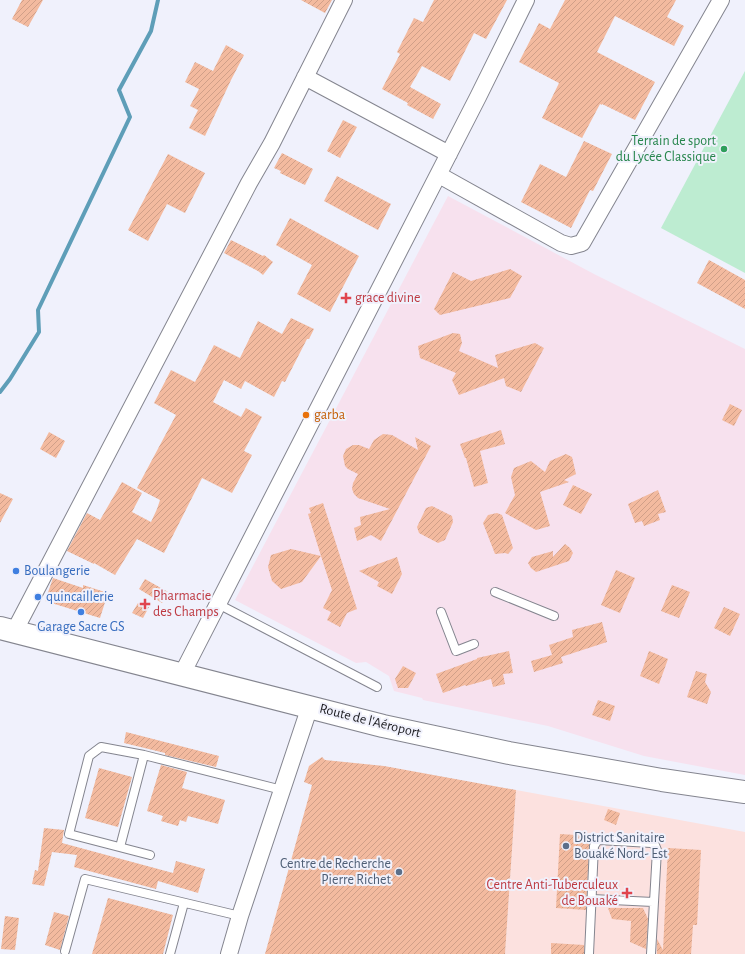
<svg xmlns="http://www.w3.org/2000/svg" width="745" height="954" viewBox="0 0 745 954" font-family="'Alegreya Sans',sans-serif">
<defs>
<pattern id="building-hatch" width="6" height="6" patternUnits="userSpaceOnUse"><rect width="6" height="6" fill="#f3ba9f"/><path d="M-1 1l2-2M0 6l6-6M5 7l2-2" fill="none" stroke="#d09f88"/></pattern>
</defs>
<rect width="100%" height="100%" fill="#f0f1fc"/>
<path fill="#f7e1ee" d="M448 196 594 274 745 349V775L644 756 548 726 423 700 422 698 394 691 389 676 384 673 366 662 356 663 235 600Z"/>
<path fill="#fce1df" d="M516 790 745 832V954H505Z"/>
<path fill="#bdecd1" d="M745 71V273L661 228Z"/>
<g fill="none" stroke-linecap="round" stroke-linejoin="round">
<path stroke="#5e9eb8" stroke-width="4" d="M0 392 10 379 39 332 38 310 130 117 119 90 151 31 158 0"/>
</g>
<path fill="url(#building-hatch)" d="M22 0H43L28 27 12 19Z
M301 0H332L325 13Z
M434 0H507L486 39 474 33 450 81 422 66 410 87 441 104 433 119 407 105 408 103 382 89 400 54 397 52 414 18 423 22Z
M565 0H676L667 17 684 26 674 46 615 16 597 52 655 82 635 120 602 104V105L600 104 582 138 542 118 559 83 519 62 539 23 550 29Z
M226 45 244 55 231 80 205 136 189 128 198 110 190 106 199 89 185 82 195 62 213 71Z
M343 120 357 127 340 158 327 151Z
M584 141 612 154 593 191 590 190 571 228 521 202 540 164 566 177Z
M282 153 313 169 305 185 280 173 281 171 274 168Z
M168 154 205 173 185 213 167 204 148 241 128 230Z
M337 176 391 204 378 230 324 201Z
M290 218 359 256 330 312 297 294 312 265 276 245Z
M231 240 263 256 264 255 273 262 263 275 258 271 224 253Z
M709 260 745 280V309L697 283Z
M510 269 522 276 510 298 440 315 434 309 453 272 471 281Z
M291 318 314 329 309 339H307L285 382 282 381 274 397 245 381 241 389 224 380 213 402 241 417 246 408 262 417 244 451 252 455 232 493 202 478 164 553 137 539 115 575 94 563V564L67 551 87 513 100 520 122 482 142 493 132 512 151 522 157 509 160 500 137 488 176 415 154 403 171 370 195 382 214 345 240 358 258 321 282 334Z
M453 333 460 334 462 343 459 351 498 368 495 355 535 343 544 348 521 392 506 386 504 378 459 395 452 380 456 373 420 358 418 346Z
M730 404 742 410 734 426 722 420Z
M501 430 505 444 480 451 488 483 474 487 466 458H465L460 444Z
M49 432 65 441 56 458 40 449Z
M383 434 392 435 418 450 415 437 431 446 381 541 371 535 357 541 354 528 361 525 360 517 390 509 358 498 354 494 352 489 353 483 358 474 348 469 345 466 343 456 346 449 353 445H359L369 449 374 440Z
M566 454 572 457 576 474 564 480 569 482 540 492 550 526 536 530 505 513 515 495 511 477 514 468 531 461 545 472 550 461Z
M573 485 592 494 581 514 563 505Z
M658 490 666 512 658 514 660 520 644 526 642 521 635 523 628 504Z
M0 493 13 499 0 523Z
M323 503 357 609 347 613 340 627 327 620 331 612 323 608 332 590 321 556 302 582 281 589 272 581 268 567 271 555 291 549 321 556 308 514 311 513 309 508Z
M432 506 452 516 453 522 445 540 438 543 419 533 417 527 426 508Z
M497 513 502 515 513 548 508 554 505 553 495 554 483 523 488 515Z
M565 544 570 548 573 553 569 561 536 572 531 568 528 563 532 557 553 551V557Z
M397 557 402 574 392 594 377 586 379 582 359 571Z
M616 570 635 578 620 613 601 605Z
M53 578 83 588V585L108 593 100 618 45 601Z
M145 579 168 592 162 603 139 589Z
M672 585 690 592 679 618 661 611Z
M138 603 149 607 143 618 132 613Z
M724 607 740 614 730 636 714 628Z
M602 622 607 642 561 657 563 663 534 672 531 661 552 655 549 645 573 637 572 630Z
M509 651 513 673 503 674 505 684 493 687 491 679 466 686 465 685 443 693 436 674 477 659V658Z
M649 651 668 659 659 684 640 676Z
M403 666 416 673 408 688H398L395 679Z
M696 671 707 674 705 682 711 692 707 704 687 697Z
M598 700 615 706 610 721 592 715Z
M126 732 219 756 216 767 165 755V753L124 743Z
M322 757 325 760 384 766 516 790 505 954H265L312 785 304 782 309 766Z
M161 765 187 772 182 788 225 800 218 824 188 816 186 822 180 820 178 826 161 821 163 816 147 811Z
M99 768 132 777 118 827 85 818Z
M608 809 620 813 616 825 604 820Z
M44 828 64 830 62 843 173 873 176 861 205 869 198 893 158 881 156 889 74 867 77 855 52 852 44 886 32 884 35 870 38 871Z
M560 834 591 836 589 846 586 910 556 908Z
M668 848 701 850 697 925H693L691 954H657V939L663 950Z
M108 898 173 915 163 954H92Z
M608 908H643L648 919 646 949 630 942 631 921 612 919Z
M54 912 69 916 60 950 45 945Z
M5 916 19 918 15 950 1 949Z
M551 943 584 945V954H551Z"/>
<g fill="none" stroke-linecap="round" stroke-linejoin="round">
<g stroke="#84858f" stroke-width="10">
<path id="service" d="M495 592 554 616
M218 604 377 687
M441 612 456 651 474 644
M120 847 144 755
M150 855 69 834 89 756 101 747 144 755 282 790
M592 899 653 902
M65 951 85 879 240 916
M170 954 184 903
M589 954 594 846 598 840 651 843 655 845 657 850 651 954"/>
</g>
<g stroke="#84858f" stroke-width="18">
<path id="minor" d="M305 77 449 154
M439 175 561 243 571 246 582 243 721 0
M14 632 249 183 272 143 344 0
M182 674 478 97 526 0
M229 954 240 916 310 706"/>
</g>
<g stroke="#84858f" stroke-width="24">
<path id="secondary" d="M0 628 383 726 509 753 662 780 745 792"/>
</g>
<use href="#service" stroke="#fff" stroke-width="8"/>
<use href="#minor" stroke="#fff" stroke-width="16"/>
<use href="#secondary" stroke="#fff" stroke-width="22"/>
</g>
<circle fill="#2e9e5b" stroke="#f0f1fc" stroke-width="1.5" cx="724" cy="149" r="4"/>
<g fill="#e0444e" stroke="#f0f1fc" stroke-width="1.5">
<path d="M344 292h4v4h4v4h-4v4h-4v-4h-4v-4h4z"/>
<path d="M143 598h4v4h4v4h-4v4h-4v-4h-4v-4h4z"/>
<path d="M625 887h4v4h4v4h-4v4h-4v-4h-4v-4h4z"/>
</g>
<circle fill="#e8710a" stroke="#f0f1fc" stroke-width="1.5" cx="306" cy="415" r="4"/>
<g fill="#3f7fe0" stroke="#f0f1fc" stroke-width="1.5">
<circle cx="16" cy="571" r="4"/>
<circle cx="38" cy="597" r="4"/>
<circle cx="81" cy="612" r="4"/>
</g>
<g fill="#5c6f8a" stroke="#f0f1fc" stroke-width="1.5">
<circle cx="566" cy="846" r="4"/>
<circle cx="399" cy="872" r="4"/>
</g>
<g text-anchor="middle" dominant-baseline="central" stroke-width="4" stroke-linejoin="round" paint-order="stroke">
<g font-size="14" fill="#27864d" stroke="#f0f1fc" text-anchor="end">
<text x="716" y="141">Terrain de sport<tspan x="716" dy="16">du Lycée Classique</tspan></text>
</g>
<g font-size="14" fill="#be3a42" stroke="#f0f1fc" text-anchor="start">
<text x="355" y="298">grace divine</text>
<text x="153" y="596">Pharmacie<tspan x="153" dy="16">des Champs</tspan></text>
<text x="618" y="885" text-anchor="end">Centre Anti-Tuberculeux<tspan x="618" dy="16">de Bouaké</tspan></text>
</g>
<g font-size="14" fill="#c56008" stroke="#f0f1fc" text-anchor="start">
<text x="314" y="415">garba</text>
</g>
<g font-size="14" fill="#366cbe" stroke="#f0f1fc" text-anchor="start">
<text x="24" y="571">Boulangerie</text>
<text x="46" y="597">quincaillerie</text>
<text x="81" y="627" text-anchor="middle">Garage Sacre GS</text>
</g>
<g font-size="14" fill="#1a1a1e" stroke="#f0f1fc">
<text transform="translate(370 721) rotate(14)">Route de l'Aéroport</text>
</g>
<g font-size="14" fill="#4e5e75" stroke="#f0f1fc" text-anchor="start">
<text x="574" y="838">District Sanitaire<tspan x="574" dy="16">Bouaké Nord- Est</tspan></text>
<text x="391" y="864" text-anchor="end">Centre de Recherche<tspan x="391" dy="16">Pierre Richet</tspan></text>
</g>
</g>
</svg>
